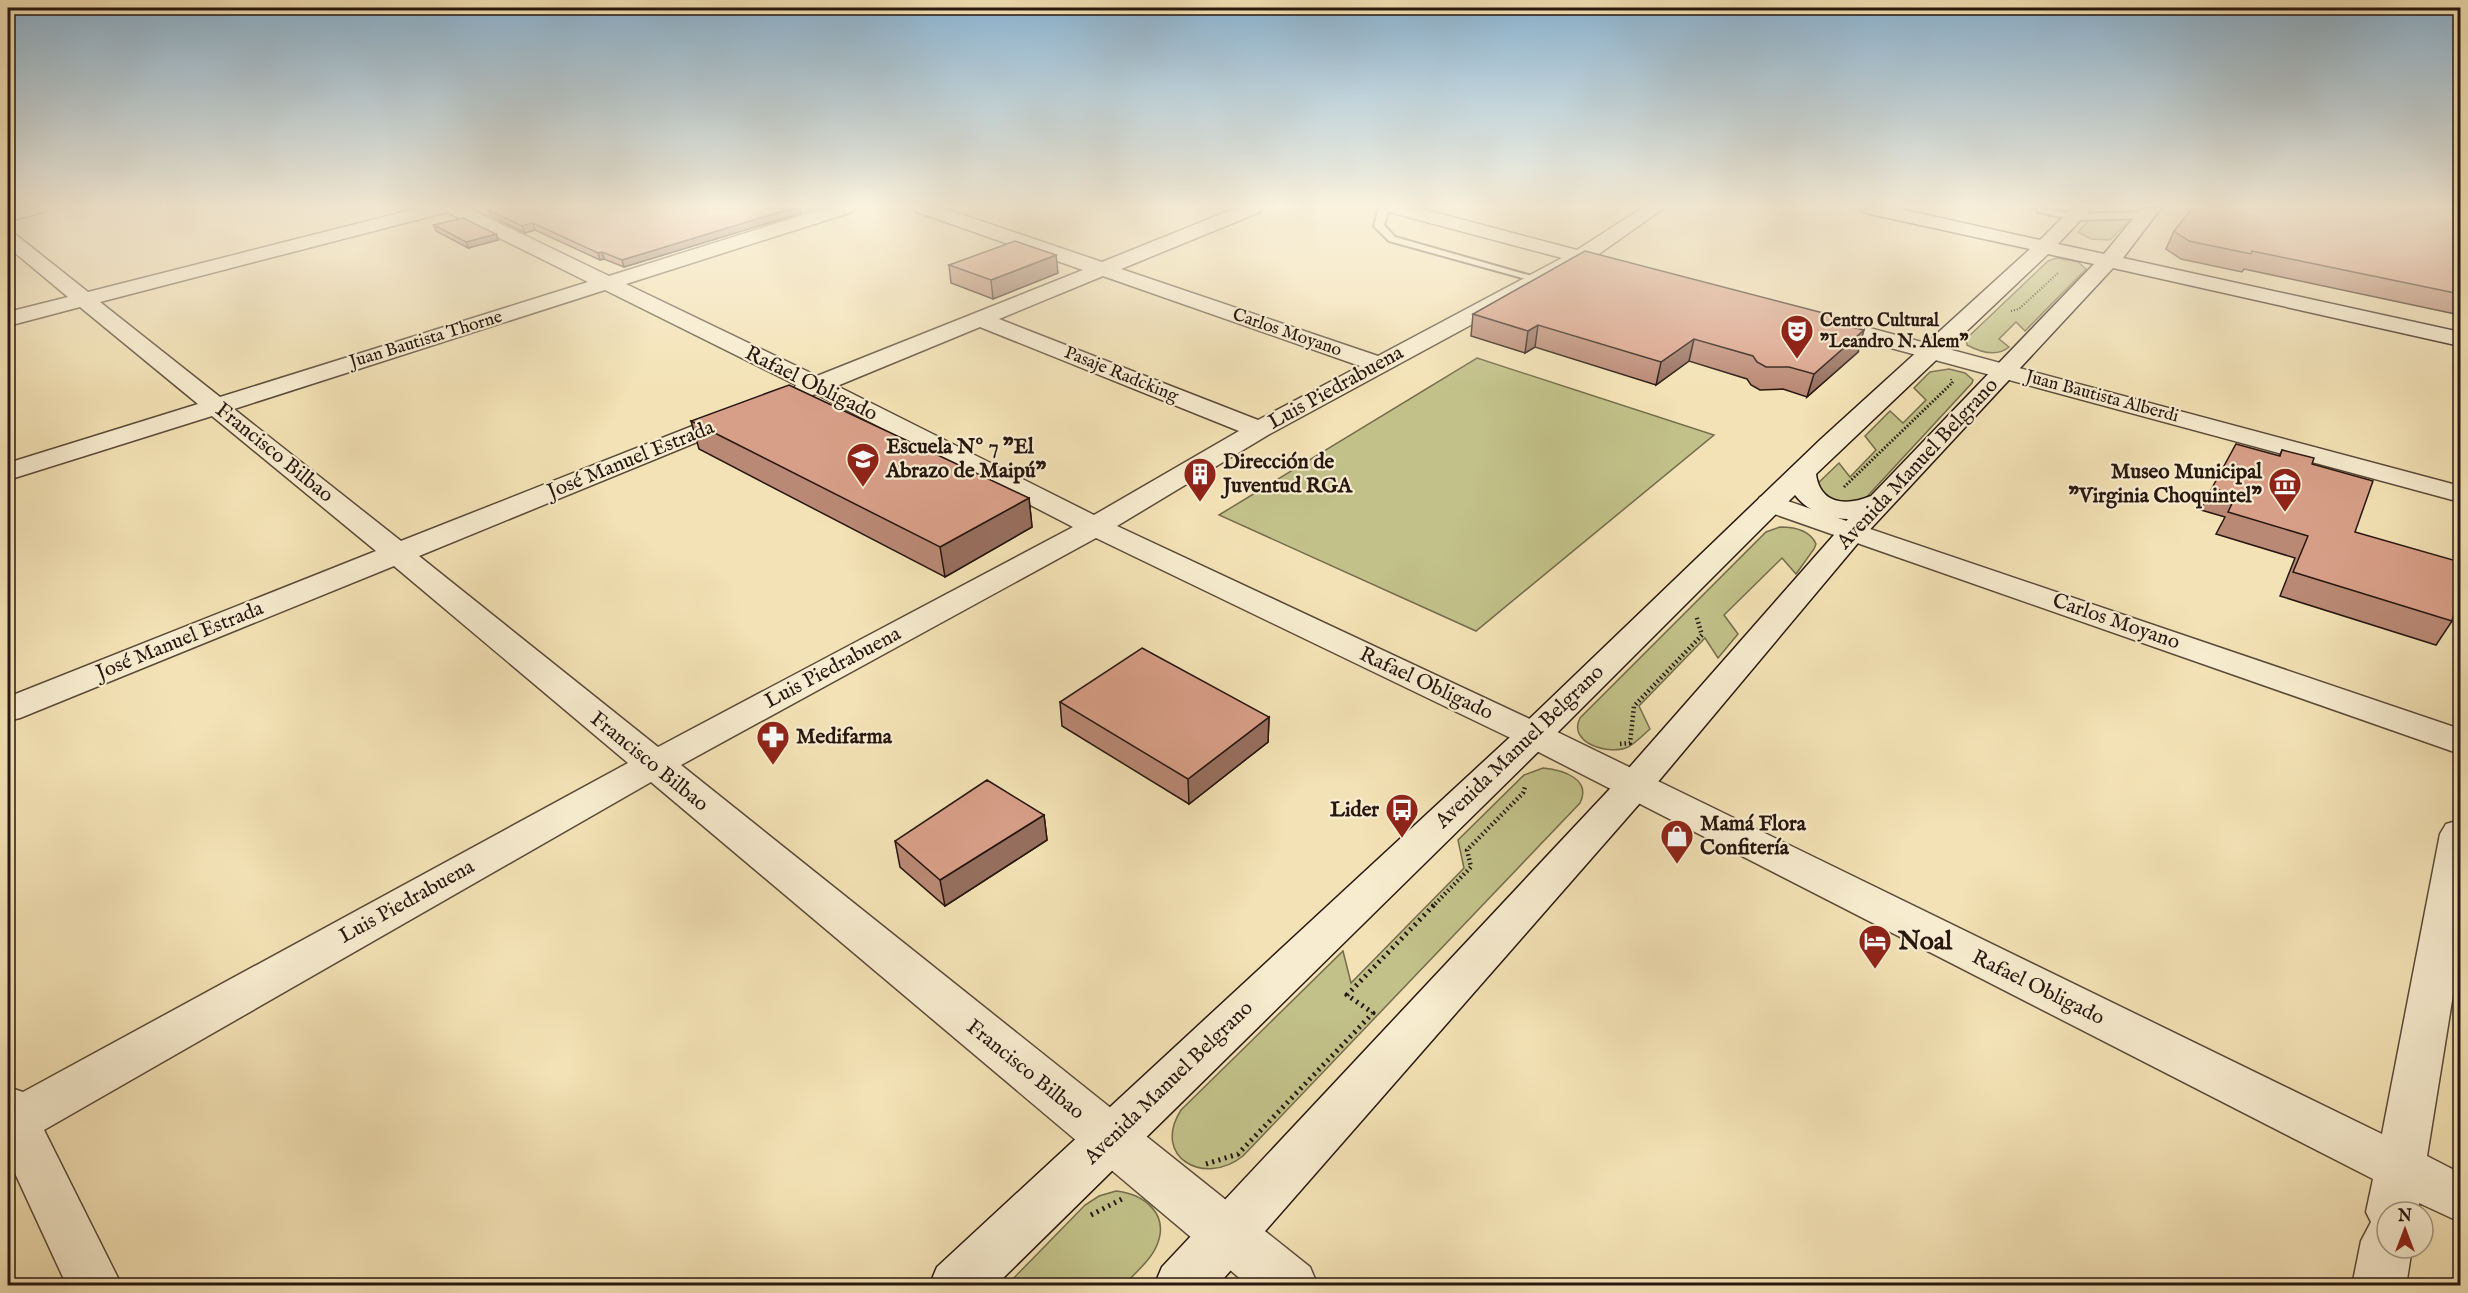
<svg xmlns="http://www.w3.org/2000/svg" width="2468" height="1293" viewBox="0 0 2468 1293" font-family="'IM FELL English',serif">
<rect width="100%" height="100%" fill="#f3e2b5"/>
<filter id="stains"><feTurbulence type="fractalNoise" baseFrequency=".00333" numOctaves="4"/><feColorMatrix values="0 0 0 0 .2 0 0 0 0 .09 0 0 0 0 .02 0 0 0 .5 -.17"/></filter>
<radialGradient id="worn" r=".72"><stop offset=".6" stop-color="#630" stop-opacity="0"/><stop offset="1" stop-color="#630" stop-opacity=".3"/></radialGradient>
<path fill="#c2c189" stroke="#746c4c" stroke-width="1.5" d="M2131 218 2110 240 2091 239 2078 232 2089 220Z
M2057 258 2078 262 2086 269 2025 331 2016 322 1999 339 2009 347C1997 357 1980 352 1967 345L1966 339 2048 261Z
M1477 358 1714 435 1476 631 1219 515Z
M1949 369 1965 373 1973 380 1972 383 1862 502 1830 503 1815 486 1839 463 1850 477 1876 450 1865 436 1890 411 1903 423 1926 400 1914 388 1930 372Z
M1780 527C1793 527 1810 530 1816 544L1814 549 1796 574 1782 558 1724 615 1738 634 1718 658 1705 638 1639 706 1650 729C1643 735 1636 743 1628 747 1610 756 1567 743 1580 718L1766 532Z
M1543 768C1563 770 1592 779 1580 803L1243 1156C1204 1187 1151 1157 1181 1110L1343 951 1351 983 1464 868 1458 840 1524 775Z
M1116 1191C1143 1194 1170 1213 1157 1245 1151 1260 1135 1273 1124 1285H1007L1085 1205 1099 1196Z"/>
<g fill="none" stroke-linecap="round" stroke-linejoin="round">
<g stroke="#5a4a39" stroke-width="4">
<path id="lane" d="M1379 208H1389L1384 225 1395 237 1542 279 1537 282 1389 241 1374 226Z
M2038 208 2074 214 2145 212 2150 215 2145 218 2074 220 2038 212Z"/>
</g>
<g stroke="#5a4a39" stroke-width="3">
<path id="street" d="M13 208H47L45 212 8 221V209Z
M419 208H468L609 276 825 208H854L852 212 626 284 817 376 1083 270 917 212 915 208H943L1102 262 1236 208H1262L1260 212 1121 269 1378 356 1562 258 1389 212 1387 208H1418L1577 250 1642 208H1664L1596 256 1598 259 1595 263 1583 264 1268 435 1117 526 1547 727 2382 1134 2440 834 2446 824 2460 820V951L2427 1156 2460 1173V1222L2419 1203 2418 1212H2387V1248H2412L2406 1286H2352L2361 1241 2371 1222 2366 1212 2373 1179 1521 743 1096 538 681 765 1310 1267 1318 1286H1249L651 782 44 1130 122 1286H67L8 1158V1087L23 1092 628 763 394 566 20 718 8 721V697L376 551 212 416 8 480V463L198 404 80 307 8 326V312L68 297 8 247V232L15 234 88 292ZM447 212 588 282 220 397 100 302ZM1103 276 1360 366 1258 420 999 319ZM605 290 796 385 793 390 796 395 805 397 816 394 1073 527 658 747 419 556 746 422 750 417 746 412 737 409 728 412 401 541 234 409ZM980 327 1239 431 1094 515 837 386Z
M1821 315 2460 486V502L1813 327 1810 322 1813 317Z
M1770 495 2460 729V754L1760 509 1756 503 1760 497Z"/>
</g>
<g stroke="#271710" stroke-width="3">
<path id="secondary" d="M1861 208H1896L2040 240 2072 208H2092L2058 244 2104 254 2142 208H2161L2123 258 2460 332V346L2113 268 1863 537 1647 795 1217 1286H1154L1162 1267 1621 777 1848 519C1827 518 1808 512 1795 495L1547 743 995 1286H929L937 1267 1521 727 1821 439 2030 249 1870 214 1863 212ZM2048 254 2094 264 1871 496C1847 506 1820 505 1816 474Z"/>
</g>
<path stroke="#271710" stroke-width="2" stroke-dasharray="1 2" stroke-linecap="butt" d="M2011 311 2019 309 2058 273
M1951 379 1952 383"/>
<path stroke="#271710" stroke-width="3" stroke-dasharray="1.5 2" stroke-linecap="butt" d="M1844 487 1953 382"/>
<path stroke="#271710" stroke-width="4.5" stroke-dasharray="1.5 3" stroke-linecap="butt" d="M1620 744 1630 743 1634 706 1702 635 1696 615
M1432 907 1471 867 1467 850 1523 793 1525 787"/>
<path stroke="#271710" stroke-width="5" stroke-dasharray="2 4.5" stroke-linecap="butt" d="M1206 1164 1238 1154 1373 1013 1347 995 1434 905
M1091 1215 1122 1199"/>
<use href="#lane" fill="#f7eccf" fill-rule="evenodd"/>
<use href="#street" fill="#f7eccf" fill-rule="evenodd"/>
<use href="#secondary" fill="#f7eccf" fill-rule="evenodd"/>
</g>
<path fill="#ba8975" stroke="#271710" stroke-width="1.5" d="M494 208H800L801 213 624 267 604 259 600 260 535 230 525 233 491 216 488 210Z
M2460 208V315L2244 269 2242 272 2181 259 2166 249 2174 231Z
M434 225 496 234 498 240 468 248 436 231Z
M949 265 1058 273 993 299 951 283Z
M1473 314 1858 352 1807 397 1783 389 1760 390 1751 385 1747 379 1689 361 1656 385 1535 347 1525 353 1471 336Z
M691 421 1029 498 1032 527 945 577 699 449Z
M2282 450 2312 464 2355 532 2452 621 2436 645 2280 596 2295 558 2216 534 2225 517 2201 510 2212 488 2280 455Z
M1060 702 1269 717 1268 742 1189 804 1062 726Z
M1044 815 1047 840 945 906 900 867 895 841Z"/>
<path fill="#976f5f" stroke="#271710" stroke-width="1.5" d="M793 208H800L801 213 624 267 622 260Z
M533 223 535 230 525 233 522 226Z
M496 234 498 240 468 248 466 242Z
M602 252 604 259 600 260 598 253Z
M1056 255 1058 273 993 299 991 280Z
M1538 325 1535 347 1525 353 1528 331Z
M1864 330 1858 352 1807 397 1814 374Z
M1694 339 1689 361 1656 385 1661 362Z
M1029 498 1032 527 945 577 940 547Z
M1269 717 1268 742 1189 804 1188 779Z
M1044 815 1047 840 945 906 940 880Z"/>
<path fill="#d89f88" stroke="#271710" stroke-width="1.5" d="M494 208H793L622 260 602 252 598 253 533 223 522 226 488 210Z
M2193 208H2460V294L2252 251 2251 254 2189 241 2174 231Z
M463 218 496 234 466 242 434 225Z
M1015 241 1056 255 991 280 949 265Z
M1585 251 1831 315 1840 318 1844 325 1864 330 1814 374 1789 367H1766L1757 362 1753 356 1694 339 1661 362 1538 325 1528 331 1473 314Z
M789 385 1029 498 940 547 691 421Z
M2236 444 2280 456 2282 450 2314 458 2312 464 2373 481 2355 532 2460 562V589L2452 621 2293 572 2308 536 2228 512 2236 495 2212 488Z
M1142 648 1269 717 1188 779 1060 702Z
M987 780 1044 815 940 880 895 841Z"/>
<linearGradient id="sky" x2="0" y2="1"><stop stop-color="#8bb6d6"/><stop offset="0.53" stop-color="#faf2de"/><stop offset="1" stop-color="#faf2de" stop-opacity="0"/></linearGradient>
<rect width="2468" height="389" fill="url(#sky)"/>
<defs>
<g id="theatre-pin" transform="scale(1.725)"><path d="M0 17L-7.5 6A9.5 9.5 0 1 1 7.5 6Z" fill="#8f2418" stroke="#f7eccf"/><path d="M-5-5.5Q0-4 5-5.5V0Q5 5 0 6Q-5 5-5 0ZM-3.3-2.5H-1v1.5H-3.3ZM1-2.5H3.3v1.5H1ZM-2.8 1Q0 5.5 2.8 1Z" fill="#fff"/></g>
<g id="school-pin" transform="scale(1.725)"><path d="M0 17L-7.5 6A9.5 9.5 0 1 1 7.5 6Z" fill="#8f2418" stroke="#f7eccf"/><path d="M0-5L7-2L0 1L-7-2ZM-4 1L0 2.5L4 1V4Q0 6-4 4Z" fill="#fff"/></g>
<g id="building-pin" transform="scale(1.725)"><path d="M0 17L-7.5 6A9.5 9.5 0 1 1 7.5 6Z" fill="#8f2418" stroke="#f7eccf"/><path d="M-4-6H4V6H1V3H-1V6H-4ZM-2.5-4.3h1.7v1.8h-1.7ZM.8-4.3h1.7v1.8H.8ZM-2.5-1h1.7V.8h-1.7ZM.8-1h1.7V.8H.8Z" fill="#fff"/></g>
<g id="museum-pin" transform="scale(1.725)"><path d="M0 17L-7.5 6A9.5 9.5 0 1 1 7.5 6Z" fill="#8f2418" stroke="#f7eccf"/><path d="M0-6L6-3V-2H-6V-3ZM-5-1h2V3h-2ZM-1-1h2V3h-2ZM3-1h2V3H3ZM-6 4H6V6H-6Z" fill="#fff"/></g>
<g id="pharmacy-pin" transform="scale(1.725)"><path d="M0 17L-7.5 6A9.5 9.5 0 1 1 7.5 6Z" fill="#8f2418" stroke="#f7eccf"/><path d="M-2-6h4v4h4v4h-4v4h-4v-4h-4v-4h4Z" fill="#fff"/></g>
<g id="bus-pin" transform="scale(1.725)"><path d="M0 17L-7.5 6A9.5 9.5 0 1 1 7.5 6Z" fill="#8f2418" stroke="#f7eccf"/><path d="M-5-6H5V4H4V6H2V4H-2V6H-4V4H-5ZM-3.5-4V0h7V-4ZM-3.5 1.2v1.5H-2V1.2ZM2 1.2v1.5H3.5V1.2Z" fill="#fff"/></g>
<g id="shop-pin" transform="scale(1.725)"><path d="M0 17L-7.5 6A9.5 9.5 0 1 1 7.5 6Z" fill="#8f2418" stroke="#f7eccf"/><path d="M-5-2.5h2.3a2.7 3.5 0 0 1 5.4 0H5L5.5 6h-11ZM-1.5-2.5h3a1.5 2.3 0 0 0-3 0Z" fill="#fff"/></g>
<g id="hotel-pin" transform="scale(1.725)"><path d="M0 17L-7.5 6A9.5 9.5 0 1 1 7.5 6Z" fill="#8f2418" stroke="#f7eccf"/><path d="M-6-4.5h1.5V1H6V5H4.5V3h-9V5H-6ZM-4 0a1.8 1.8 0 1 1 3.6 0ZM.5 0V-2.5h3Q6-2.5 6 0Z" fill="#fff"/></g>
</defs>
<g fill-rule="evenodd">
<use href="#theatre-pin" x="1797" y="331"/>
<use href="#school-pin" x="863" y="459"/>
<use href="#building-pin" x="1200" y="474"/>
<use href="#museum-pin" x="2285" y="484"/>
<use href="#pharmacy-pin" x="773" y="737"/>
<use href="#bus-pin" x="1402" y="810"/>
<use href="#shop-pin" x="1677" y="836"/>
<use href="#hotel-pin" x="1875" y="941"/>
</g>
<g text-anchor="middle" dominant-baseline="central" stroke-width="4.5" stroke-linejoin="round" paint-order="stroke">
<g font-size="18" font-weight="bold" fill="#271710" stroke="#f7eccf" text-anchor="start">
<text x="1820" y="321">Centro Cultural<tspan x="1820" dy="21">"Leandro N. Alem"</tspan></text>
</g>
<g font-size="18" fill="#271710" stroke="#f7eccf">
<text transform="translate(1287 333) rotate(19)">Carlos Moyano</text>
<text transform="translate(426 340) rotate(-17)">Juan Bautista Thorne</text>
<text transform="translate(1121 375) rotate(22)">Pasaje Radcking</text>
<text transform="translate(2102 397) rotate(15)">Juan Bautista Alberdi</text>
</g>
<g font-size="21" fill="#271710" stroke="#f7eccf">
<text transform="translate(811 384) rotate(26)">Rafael Obligado</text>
<text transform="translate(1336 388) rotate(-29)">Luis Piedrabuena</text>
<text transform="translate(274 453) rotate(39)">Francisco Bilbao</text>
<text transform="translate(631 460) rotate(-22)">José Manuel Estrada</text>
<text transform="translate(1918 464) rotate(-47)">Avenida Manuel Belgrano</text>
<text transform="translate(2116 622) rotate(19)">Carlos Moyano</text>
<text transform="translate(180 641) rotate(-22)">José Manuel Estrada</text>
<text transform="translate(833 668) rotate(-28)">Luis Piedrabuena</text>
<text transform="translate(1426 684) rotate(25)">Rafael Obligado</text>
<text transform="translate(1520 747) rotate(-44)">Avenida Manuel Belgrano</text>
<text transform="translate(649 762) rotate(39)">Francisco Bilbao</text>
<text transform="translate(407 902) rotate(-29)">Luis Piedrabuena</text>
<text transform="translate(2038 988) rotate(26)">Rafael Obligado</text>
<text transform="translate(1025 1070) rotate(39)">Francisco Bilbao</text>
<text transform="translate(1169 1083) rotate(-44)">Avenida Manuel Belgrano</text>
</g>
<g font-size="21" font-weight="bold" fill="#271710" stroke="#f7eccf" text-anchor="start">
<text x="886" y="447">Escuela Nº 7 "El<tspan x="886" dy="24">Abrazo de Maipú"</tspan></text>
<text x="1223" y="462">Dirección de<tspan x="1223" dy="24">Juventud RGA</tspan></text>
<text x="2262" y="472" text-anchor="end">Museo Municipal<tspan x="2262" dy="24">"Virginia Choquintel"</tspan></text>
<text x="796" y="737">Medifarma</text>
<text x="1379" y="810" text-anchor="end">Lider</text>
<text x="1700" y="824">Mamá Flora<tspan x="1700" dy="24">Confitería</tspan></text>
</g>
<g font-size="26" font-weight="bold" fill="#271710" stroke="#f7eccf" text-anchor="start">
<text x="1898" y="941">Noal</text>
</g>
</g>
<rect width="2468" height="1293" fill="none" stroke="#f3e2b5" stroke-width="30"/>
<rect x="9" y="9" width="2450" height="1275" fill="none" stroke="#271710" stroke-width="3"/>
<rect x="15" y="15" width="2438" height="1263" fill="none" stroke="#271710" stroke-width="1.5"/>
<g transform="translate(2405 1230)"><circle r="28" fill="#f7eccf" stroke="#a49783" stroke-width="1.5"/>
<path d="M0-4.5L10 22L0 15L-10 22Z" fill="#8f2418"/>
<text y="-9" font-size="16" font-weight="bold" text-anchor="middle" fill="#271710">N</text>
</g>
<rect width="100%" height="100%" filter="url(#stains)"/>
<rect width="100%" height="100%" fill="url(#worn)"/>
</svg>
